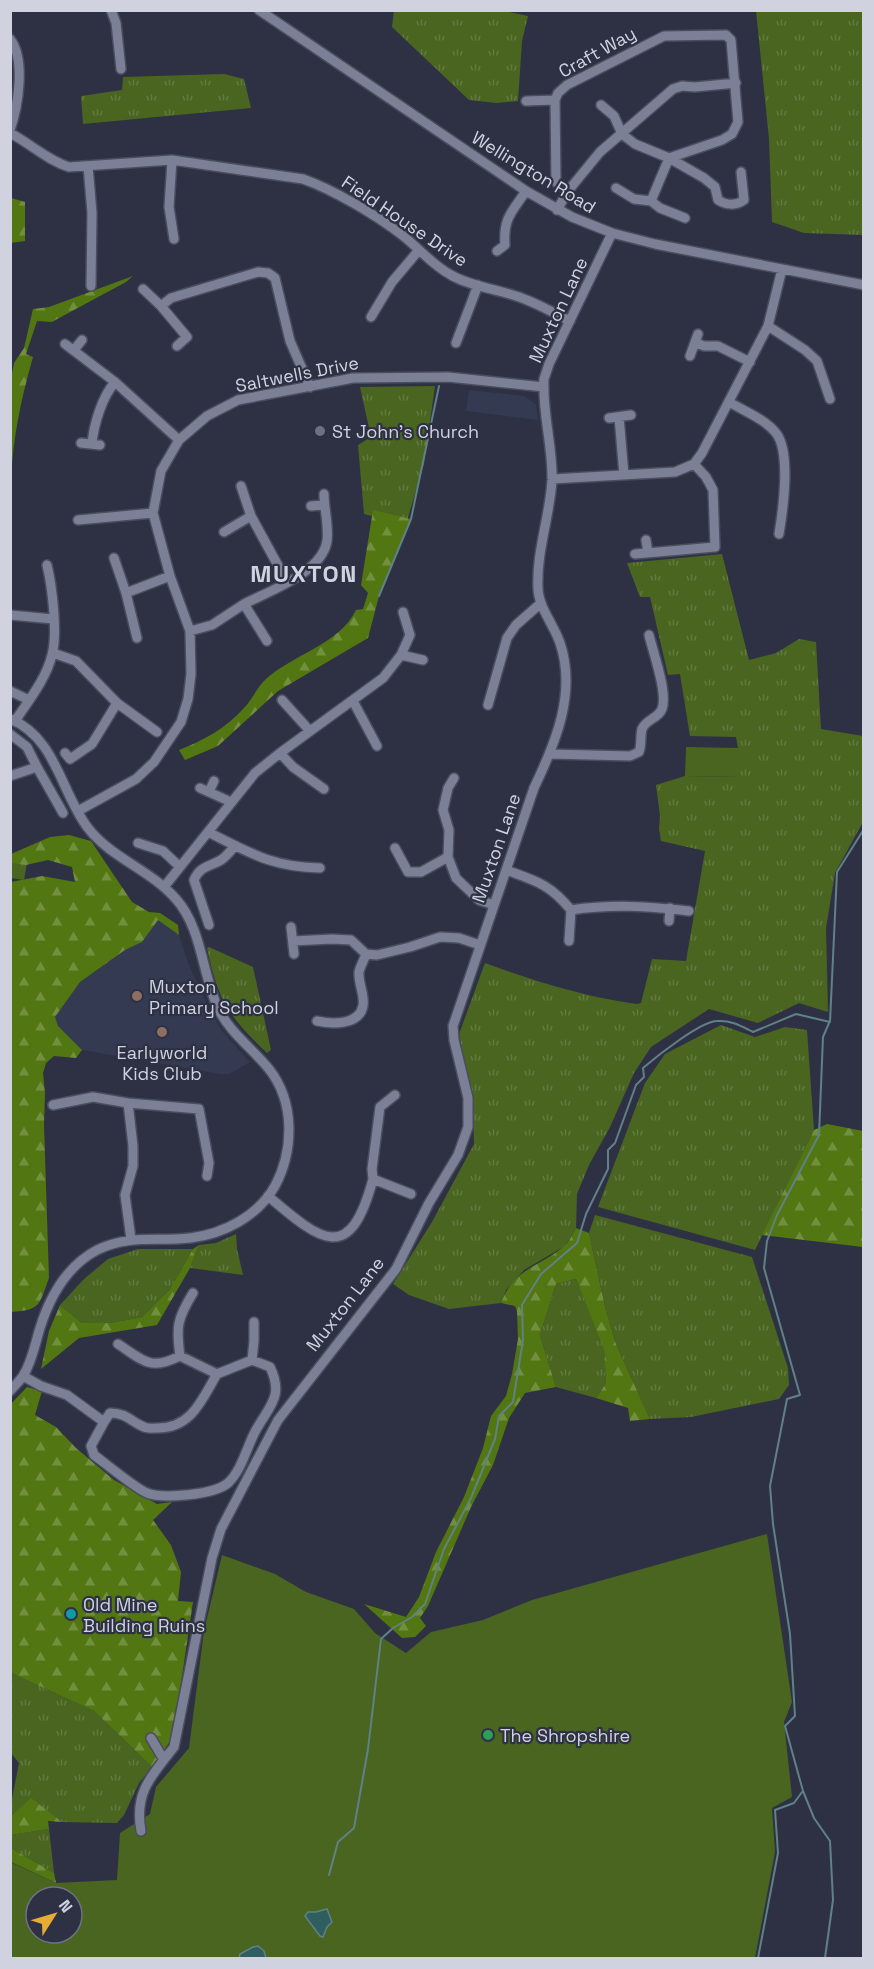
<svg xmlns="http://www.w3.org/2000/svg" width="874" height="1969" viewBox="0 0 874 1969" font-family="'Space Grotesk',sans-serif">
<defs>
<pattern id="grass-tufts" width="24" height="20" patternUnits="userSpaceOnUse" patternTransform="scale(1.5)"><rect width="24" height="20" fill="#496520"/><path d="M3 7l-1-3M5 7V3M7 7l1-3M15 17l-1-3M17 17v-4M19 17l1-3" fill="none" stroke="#627a40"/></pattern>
<pattern id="forest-firs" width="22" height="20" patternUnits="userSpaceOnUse" patternTransform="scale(1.5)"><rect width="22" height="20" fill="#527611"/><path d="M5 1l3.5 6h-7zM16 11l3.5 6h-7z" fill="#728f3f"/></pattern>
</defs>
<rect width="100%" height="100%" fill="#2e3144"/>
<path fill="#353a53" d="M469 390 525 396 536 405 538 420 466 411Z
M158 920 179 935 188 963 210 1011 222 1031 250 1062 229 1074H221L82 1050 58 1026 55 1017 80 982 125 950 142 942Z"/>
<path fill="url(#grass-tufts)" d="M500 10 528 16 522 41 518 101 496 103 469 100 392 27 394 11Z
M756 11H863V235L804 233 772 222 769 139Z
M224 74 244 79 251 108 83 124 81 96 122 90 123 77Z
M435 386 424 464 406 524 364 514 358 445 371 437 360 387Z
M722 554 749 660 776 653 799 639 816 642 821 729 863 736V822L835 873 826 928 828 1012 799 1003 758 1023 709 1009 651 1047 634 1073 610 1127 589 1165 577 1194 576 1228 565 1246 524 1270 506 1290 501 1303 449 1309 409 1295 393 1284 432 1222 474 1144 473 1107 459 1034 485 963C534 981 585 997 637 1004L641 1003 652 959 686 961 705 851 661 841 659 829 660 816 656 785 685 776 738 777V748L736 737 690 736 680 674 668 675 650 597H640L627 563Z
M11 861 27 863 24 880 11 878Z
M209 947 253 967 271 1050 267 1053C228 1016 218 1000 207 948Z
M721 1025 755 1037 785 1027 807 1030 814 1130 755 1250 598 1207 645 1083 665 1054Z
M595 1215 752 1257 788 1368 789 1385 779 1399 691 1417 650 1419 616 1344 606 1311 589 1233Z
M236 1234 237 1249 243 1275 190 1268 199 1245 216 1243Z
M138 1249H193L170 1289 142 1317 110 1323H82L60 1305 84 1279 108 1259Z
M576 1279 604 1346 606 1383 596 1398 556 1387 540 1335 556 1284Z
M11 1673 94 1711 152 1767 139 1783 124 1815 117 1823 62 1822 31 1799 11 1816V1804L19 1763 11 1753Z
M49 1829 54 1873 11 1848 10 1835Z"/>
<path fill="url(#forest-firs)" d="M11 198 25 202V241L11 243Z
M133 276 126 282 61 317 52 322 37 321 26 354 33 357C21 399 13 437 11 480V379L14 363 24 348 33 309 49 307Z
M373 510 411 519 379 596 368 638 278 691 218 746 185 760 179 750C204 740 225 729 244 708 252 700 257 687 266 679 292 655 340 644 356 610L363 609 368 593 361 585Z
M69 835 91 841 132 902 149 912 160 913 178 925 179 935 158 920 142 942 125 950 80 982 55 1017 58 1026 82 1050 76 1058 54 1056 46 1063 43 1073 45 1093 44 1125 49 1278C39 1305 41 1310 11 1312V882L42 876 75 882 72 867 48 860 26 865 11 863V854L50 837Z
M827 1124 863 1131V1247L762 1235 814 1130Z
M576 1228 589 1233 606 1311 616 1344 650 1419 630 1421 628 1408 596 1398 606 1383 604 1349 576 1279 556 1284 540 1335 556 1387 525 1393 509 1418 493 1465 471 1507 428 1606 420 1618 426 1626 415 1637 402 1638 364 1604 406 1617 419 1597 436 1552 464 1497 483 1448 491 1416 506 1396 512 1374 518 1339 517 1311 515 1306 501 1303C514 1268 538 1268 563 1247 569 1243 572 1234 576 1228Z
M199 1245 190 1268 157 1325 79 1338 41 1369 49 1331 60 1305 82 1323H110L142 1317 170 1289 193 1249Z
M27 1387 42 1391 35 1415 56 1427 76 1448 114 1480 157 1504 172 1502 153 1520 171 1545 181 1572 178 1601 193 1602 173 1737 152 1767 94 1711 11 1673 10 1405Z
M31 1798 62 1822 48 1821 49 1829 11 1835V1816Z
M11 1848 54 1873 56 1883 11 1862Z"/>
<path fill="#496520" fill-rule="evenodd" d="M686 747 738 748V777L685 776Z
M767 1534 792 1702 784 1722 792 1797 772 1808 775 1852 755 1958H11L10 1862 56 1883 117 1880 120 1833 150 1814 156 1787 189 1748 204 1631 222 1555 275 1574 306 1592 354 1609 375 1633 406 1653 431 1632 483 1620 532 1600ZM36 1897H72V1933H36Z"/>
<path fill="#2f5e61" stroke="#5f8187" stroke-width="1.5" d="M327 1909 332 1922 327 1927 323 1937 320 1936 305 1916 308 1912H316Z
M258 1946 264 1951 266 1958H239L240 1954 253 1947Z"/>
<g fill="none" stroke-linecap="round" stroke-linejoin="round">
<path stroke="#5f8187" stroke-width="2" d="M379 596 411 519 439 386
M329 1875 338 1842 354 1828 368 1749 381 1639 393 1628 412 1617 425 1604 444 1549 471 1498 495 1439 499 1416 513 1402 523 1340 522 1305 541 1274 577 1243 586 1214 608 1169V1150L615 1143 636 1085 644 1077 643 1068C657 1056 701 1021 717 1021 731 1020 741 1026 753 1032L796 1014 830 1022 837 872 864 829
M758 1958 778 1853 775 1810 794 1803 802 1792
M825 1958 833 1900 830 1841 814 1818 803 1791 785 1726 795 1716 790 1634 773 1524 770 1486 787 1399 800 1395 764 1268 767 1241 777 1215 819 1135 823 1037 829 1023"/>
<g stroke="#4a4d5d" stroke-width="12">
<path id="minor" d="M111 10 116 23 121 69
M259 10 526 191 572 217 612 233 655 244 864 285
M10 39C26 59 18 107 10 130
M526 101 555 100
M601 105 614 116 622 134 635 144 669 158 704 178 715 187 718 200C726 205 736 206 744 200L741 172
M10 133C31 144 47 160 69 167L172 160 303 179C334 190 376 215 402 235 419 248 432 265 451 275 470 286 495 289 516 296 535 302 552 312 570 321
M172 160 169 207 174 239
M88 166 92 213 91 286
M616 188 634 199 651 201 660 208 685 218
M568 191 600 152 673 89 682 86 695 87 736 83
M651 201 669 158
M557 210 568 191 556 182 555 100 558 93 567 85 664 36 726 35 731 40 738 122 732 134 722 140 669 158
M497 251 505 245C503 218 512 212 526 191
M143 289 161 306
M371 317 392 282 419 250
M768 326 805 350 817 361 830 399
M695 342 704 346H718L750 362
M456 343 478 285
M65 344 115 382C102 397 94 424 92 443
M177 346 187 337 161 306 171 298 258 272 268 273 275 278 290 341 310 387
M74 350 82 340
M690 356 698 334
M115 382 179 440
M729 402C744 411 765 419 776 433 791 452 783 510 779 534
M619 417 624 475
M609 418 631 415
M81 443 100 445
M552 479 675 472 694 464 702 453 768 326 782 269
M241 486 251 516 287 582
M311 506 324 505
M78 520 153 513
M224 532 251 516
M646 540 648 553
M635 554 715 547 713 490 706 477 694 464
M114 558 126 593 170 576
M126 593 137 638
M10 615 53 619
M190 631 212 625 244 604
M267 641 244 604C269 591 322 573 327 541 329 526 324 508 324 494
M53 653 76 661 117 703 157 732
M401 655 423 660
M10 691 29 700
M282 700 310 731
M353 701 377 746
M488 705 507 638 516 625 541 603
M10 719C56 737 61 793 88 828 111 858 151 870 176 899 202 928 202 974 218 1008 229 1032 253 1049 269 1069 295 1102 294 1150 275 1186 258 1216 224 1234 190 1238 156 1242 130 1234 97 1250 67 1266 50 1296 40 1328 35 1344 32 1362 23 1376 19 1382 14 1386 10 1391
M15 721C29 700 46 679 52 655 58 633 52 586 47 565
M10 734 27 747 37 767
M65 753 70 759 92 744 117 703
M280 753 293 767 324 789
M550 754 630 756 639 752C642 744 640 736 642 729 646 719 658 719 662 709 668 693 653 652 649 635
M10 776 37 767 63 813
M454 778 448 788 443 810 449 830 448 857 456 878 479 900 494 905
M200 788 231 802
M209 792 214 781
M78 811 136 779 154 762 181 722 188 699 191 674 190 631 170 576 153 513 161 471 179 440 207 416 238 400 353 378 448 377 544 387
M208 832C250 853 272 867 320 868
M138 843 163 851 180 867 255 773 280 753 383 678 401 655 410 635 403 612
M395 848 408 872H421L448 857
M506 870C536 881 550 884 571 910
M164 887 180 867
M669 921 670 908
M209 925 194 880C200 866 209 867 221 860 226 857 231 850 235 846
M291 927 294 954
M293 941 332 939 351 940 366 954
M569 941 571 910C611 904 648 906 689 911
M317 1021C331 1024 359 1026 363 1006 365 995 358 983 359 972 360 967 364 960 366 954L377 955 410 947 440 937 459 938 480 945
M53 1105 93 1097 128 1103
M373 1179 372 1169 380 1107 395 1095
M268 1196C322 1242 350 1265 373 1179L411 1194
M131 1239 125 1195 133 1166V1146L128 1103 199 1109 209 1163 207 1176
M193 1293C177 1319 176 1327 180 1356L217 1374 252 1360 254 1341V1322
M118 1344C144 1361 150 1371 180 1356
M23 1376 41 1386 67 1395 104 1422 91 1446 94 1455C105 1463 136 1489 147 1493 163 1499 214 1495 228 1483 242 1470 247 1446 256 1430 270 1405 284 1396 270 1367L252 1360
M104 1422 110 1413C127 1413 130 1421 144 1427 148 1429 153 1428 158 1428 192 1428 202 1399 217 1374
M151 1738 164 1760
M141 1831C134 1793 151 1776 174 1747L212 1558 221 1529 278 1420 396 1269 429 1203 458 1155 468 1127V1098L454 1040 453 1026 534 788C555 744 577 693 560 643 554 625 539 608 538 589 536 552 550 516 552 480 553 447 542 413 544 379L549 364 612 233"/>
</g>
<use href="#minor" stroke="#7b8096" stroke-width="9"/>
</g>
<circle fill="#6b7280" stroke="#2e3144" stroke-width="2" cx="320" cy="431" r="6"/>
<g fill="#8d6e63" stroke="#2e3144" stroke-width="2">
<circle cx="137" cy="996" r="6"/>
<circle cx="162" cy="1032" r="6"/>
</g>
<circle fill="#0f9aa8" stroke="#2e3144" stroke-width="2" cx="71" cy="1614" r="6"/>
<circle fill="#2e9e5b" stroke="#2e3144" stroke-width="2" cx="488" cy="1735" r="6"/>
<g text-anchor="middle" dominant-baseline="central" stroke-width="4.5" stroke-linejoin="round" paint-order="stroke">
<g font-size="18" fill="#d0d3df" stroke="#2e3144">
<text transform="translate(597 52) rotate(-29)">Craft Way</text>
<text transform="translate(534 172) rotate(31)">Wellington Road</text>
<text transform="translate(405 221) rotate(34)">Field House Drive</text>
<text transform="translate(558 310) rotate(-65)">Muxton Lane</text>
<text transform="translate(297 374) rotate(-11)">Saltwells Drive</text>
<text transform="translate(496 848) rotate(-71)">Muxton Lane</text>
<text transform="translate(345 1304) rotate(-52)">Muxton Lane</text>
</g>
<g font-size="18" fill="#d0d3df" stroke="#2e3144" text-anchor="start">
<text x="332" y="431">St John's Church</text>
<text x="149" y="986">Muxton<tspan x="149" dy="21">Primary School</tspan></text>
<text x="162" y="1052" text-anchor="middle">Earlyworld<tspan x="162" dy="21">Kids Club</tspan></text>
<text x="83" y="1604">Old Mine<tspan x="83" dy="21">Building Ruins</tspan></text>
<text x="500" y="1735">The Shropshire</text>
</g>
<g font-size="24" font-weight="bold" letter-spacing="1.5" fill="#d0d3df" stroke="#2e3144">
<text x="304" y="573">MUXTON</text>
</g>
</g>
<rect width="874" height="1969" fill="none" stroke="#d0d3df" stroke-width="24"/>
<g transform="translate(54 1915) rotate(53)"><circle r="28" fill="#2e3144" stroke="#6f7282" stroke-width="1.5"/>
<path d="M0-4.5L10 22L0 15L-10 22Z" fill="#e6ad36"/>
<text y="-9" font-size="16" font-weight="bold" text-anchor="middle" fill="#d0d3df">N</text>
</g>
</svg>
